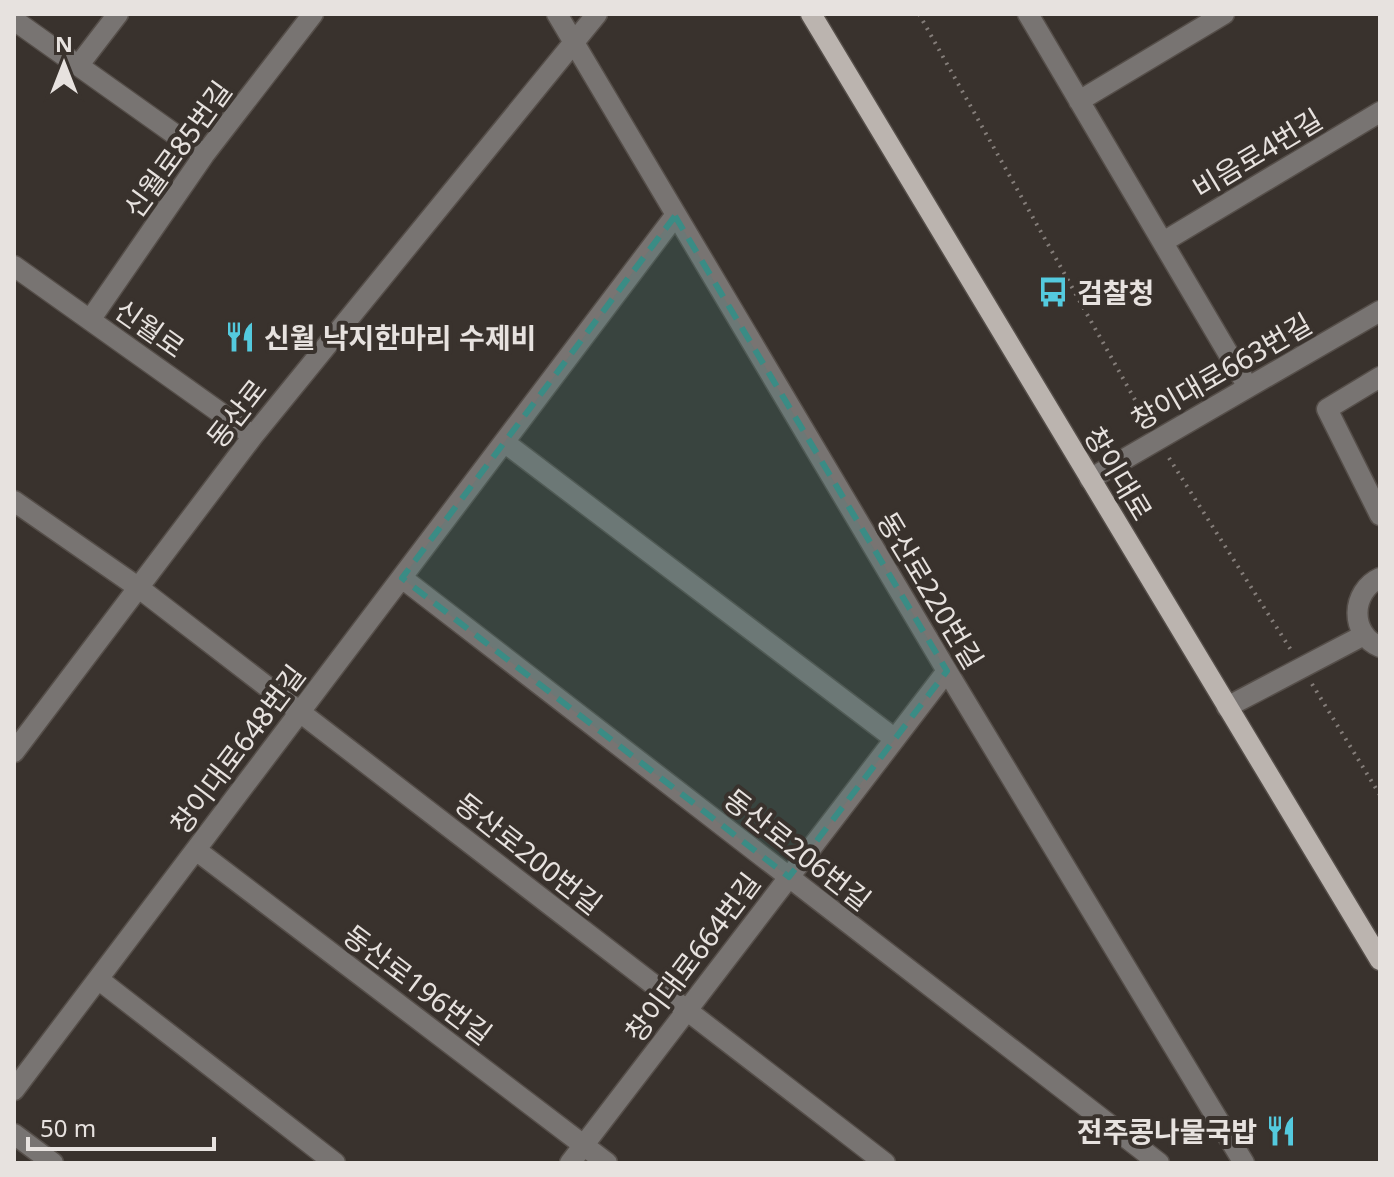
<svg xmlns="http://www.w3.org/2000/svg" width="1394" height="1177" viewBox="0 0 1394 1177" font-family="'Noto Sans','Noto Sans KR',sans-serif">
<rect width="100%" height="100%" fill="#39322d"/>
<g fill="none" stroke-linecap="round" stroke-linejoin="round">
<g stroke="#554e49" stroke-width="23">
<path id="minor" d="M557 14 947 671 1244 1163
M1028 14 1248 387
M14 20 204 155
M78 66 118 14
M1079 101 1224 14
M1163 242 1380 112
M14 266 253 436
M90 320 204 155 313 14
M1380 377 1327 409 1380 515
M504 442 895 739
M1090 479 1380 311
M14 501 139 588 885 1163
M402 578 1159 1163
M1380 578C1351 591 1349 634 1380 647
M1227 707 1364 635
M14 752 253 436 597 14
M196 850 607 1163
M98 979 335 1163
M14 1090 675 216
M14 1134 53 1163
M570 1163 947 671"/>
</g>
<g stroke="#554e49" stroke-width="23">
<path id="major" d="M811 14 1380 960"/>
</g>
<path stroke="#847d79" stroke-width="4" stroke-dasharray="2 6" stroke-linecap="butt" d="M919 14 1148 423
M1169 458 1291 650
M1312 684 1380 795"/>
<use href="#minor" stroke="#787472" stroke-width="20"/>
<use href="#major" stroke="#bbb4af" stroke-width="20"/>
</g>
<path fill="#3a8c85" fill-opacity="0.2" stroke="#3a8c85" stroke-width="6" stroke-dasharray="16 10" stroke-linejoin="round" d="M675 216 947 671 789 877 402 578Z"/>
<defs>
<g id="bus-bare" transform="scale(2.4)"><path d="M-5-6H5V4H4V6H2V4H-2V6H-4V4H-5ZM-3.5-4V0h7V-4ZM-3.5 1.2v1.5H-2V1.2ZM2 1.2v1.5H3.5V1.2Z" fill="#54cade" stroke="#39322d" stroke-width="2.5" paint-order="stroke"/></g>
<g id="restaurant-bare" transform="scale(2.4)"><path d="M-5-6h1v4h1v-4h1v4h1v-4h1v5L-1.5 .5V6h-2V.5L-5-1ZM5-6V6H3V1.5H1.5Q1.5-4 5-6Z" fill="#54cade" stroke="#39322d" stroke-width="2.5" paint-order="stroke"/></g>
</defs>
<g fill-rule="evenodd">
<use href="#bus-bare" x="1053" y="292"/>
<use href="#restaurant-bare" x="240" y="337"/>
<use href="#restaurant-bare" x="1281" y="1131"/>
</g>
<g text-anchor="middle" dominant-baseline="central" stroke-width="8" stroke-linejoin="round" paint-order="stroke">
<g font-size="28" fill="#e7e2df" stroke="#39322d">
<text transform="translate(177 149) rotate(-54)">신월로85번길</text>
<text transform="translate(1257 153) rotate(-31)">비음로4번길</text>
<text transform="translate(150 328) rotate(35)">신월로</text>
<text transform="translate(1221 371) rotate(-30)">창이대로663번길</text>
<text transform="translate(236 413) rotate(-52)">동산로</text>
<text transform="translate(1119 473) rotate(59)">창이대로</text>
<text transform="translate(931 590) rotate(59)">동산로220번길</text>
<text transform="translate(237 749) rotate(-53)">창이대로648번길</text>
<text transform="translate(798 849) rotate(38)">동산로206번길</text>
<text transform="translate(529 853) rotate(38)">동산로200번길</text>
<text transform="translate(692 957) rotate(-53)">창이대로664번길</text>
<text transform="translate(418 984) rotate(37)">동산로196번길</text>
</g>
<g font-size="28" font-weight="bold" fill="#e7e2df" stroke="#39322d" text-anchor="start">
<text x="1077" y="292">검찰청</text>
<text x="264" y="337">신월 낙지한마리 수제비</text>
<text x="1257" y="1131" text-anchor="end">전주콩나물국밥</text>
</g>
</g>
<rect width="1394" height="1177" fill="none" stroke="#e7e2df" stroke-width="32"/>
<g transform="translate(64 64)" stroke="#39322d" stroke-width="6" paint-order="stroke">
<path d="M0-6L14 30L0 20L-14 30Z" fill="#e7e2df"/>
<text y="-12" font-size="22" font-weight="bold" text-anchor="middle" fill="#e7e2df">N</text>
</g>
<path d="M28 1137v12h186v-12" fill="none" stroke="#e7e2df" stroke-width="4"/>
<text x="40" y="1137" font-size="24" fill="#e7e2df" stroke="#39322d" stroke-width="6" paint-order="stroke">50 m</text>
</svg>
